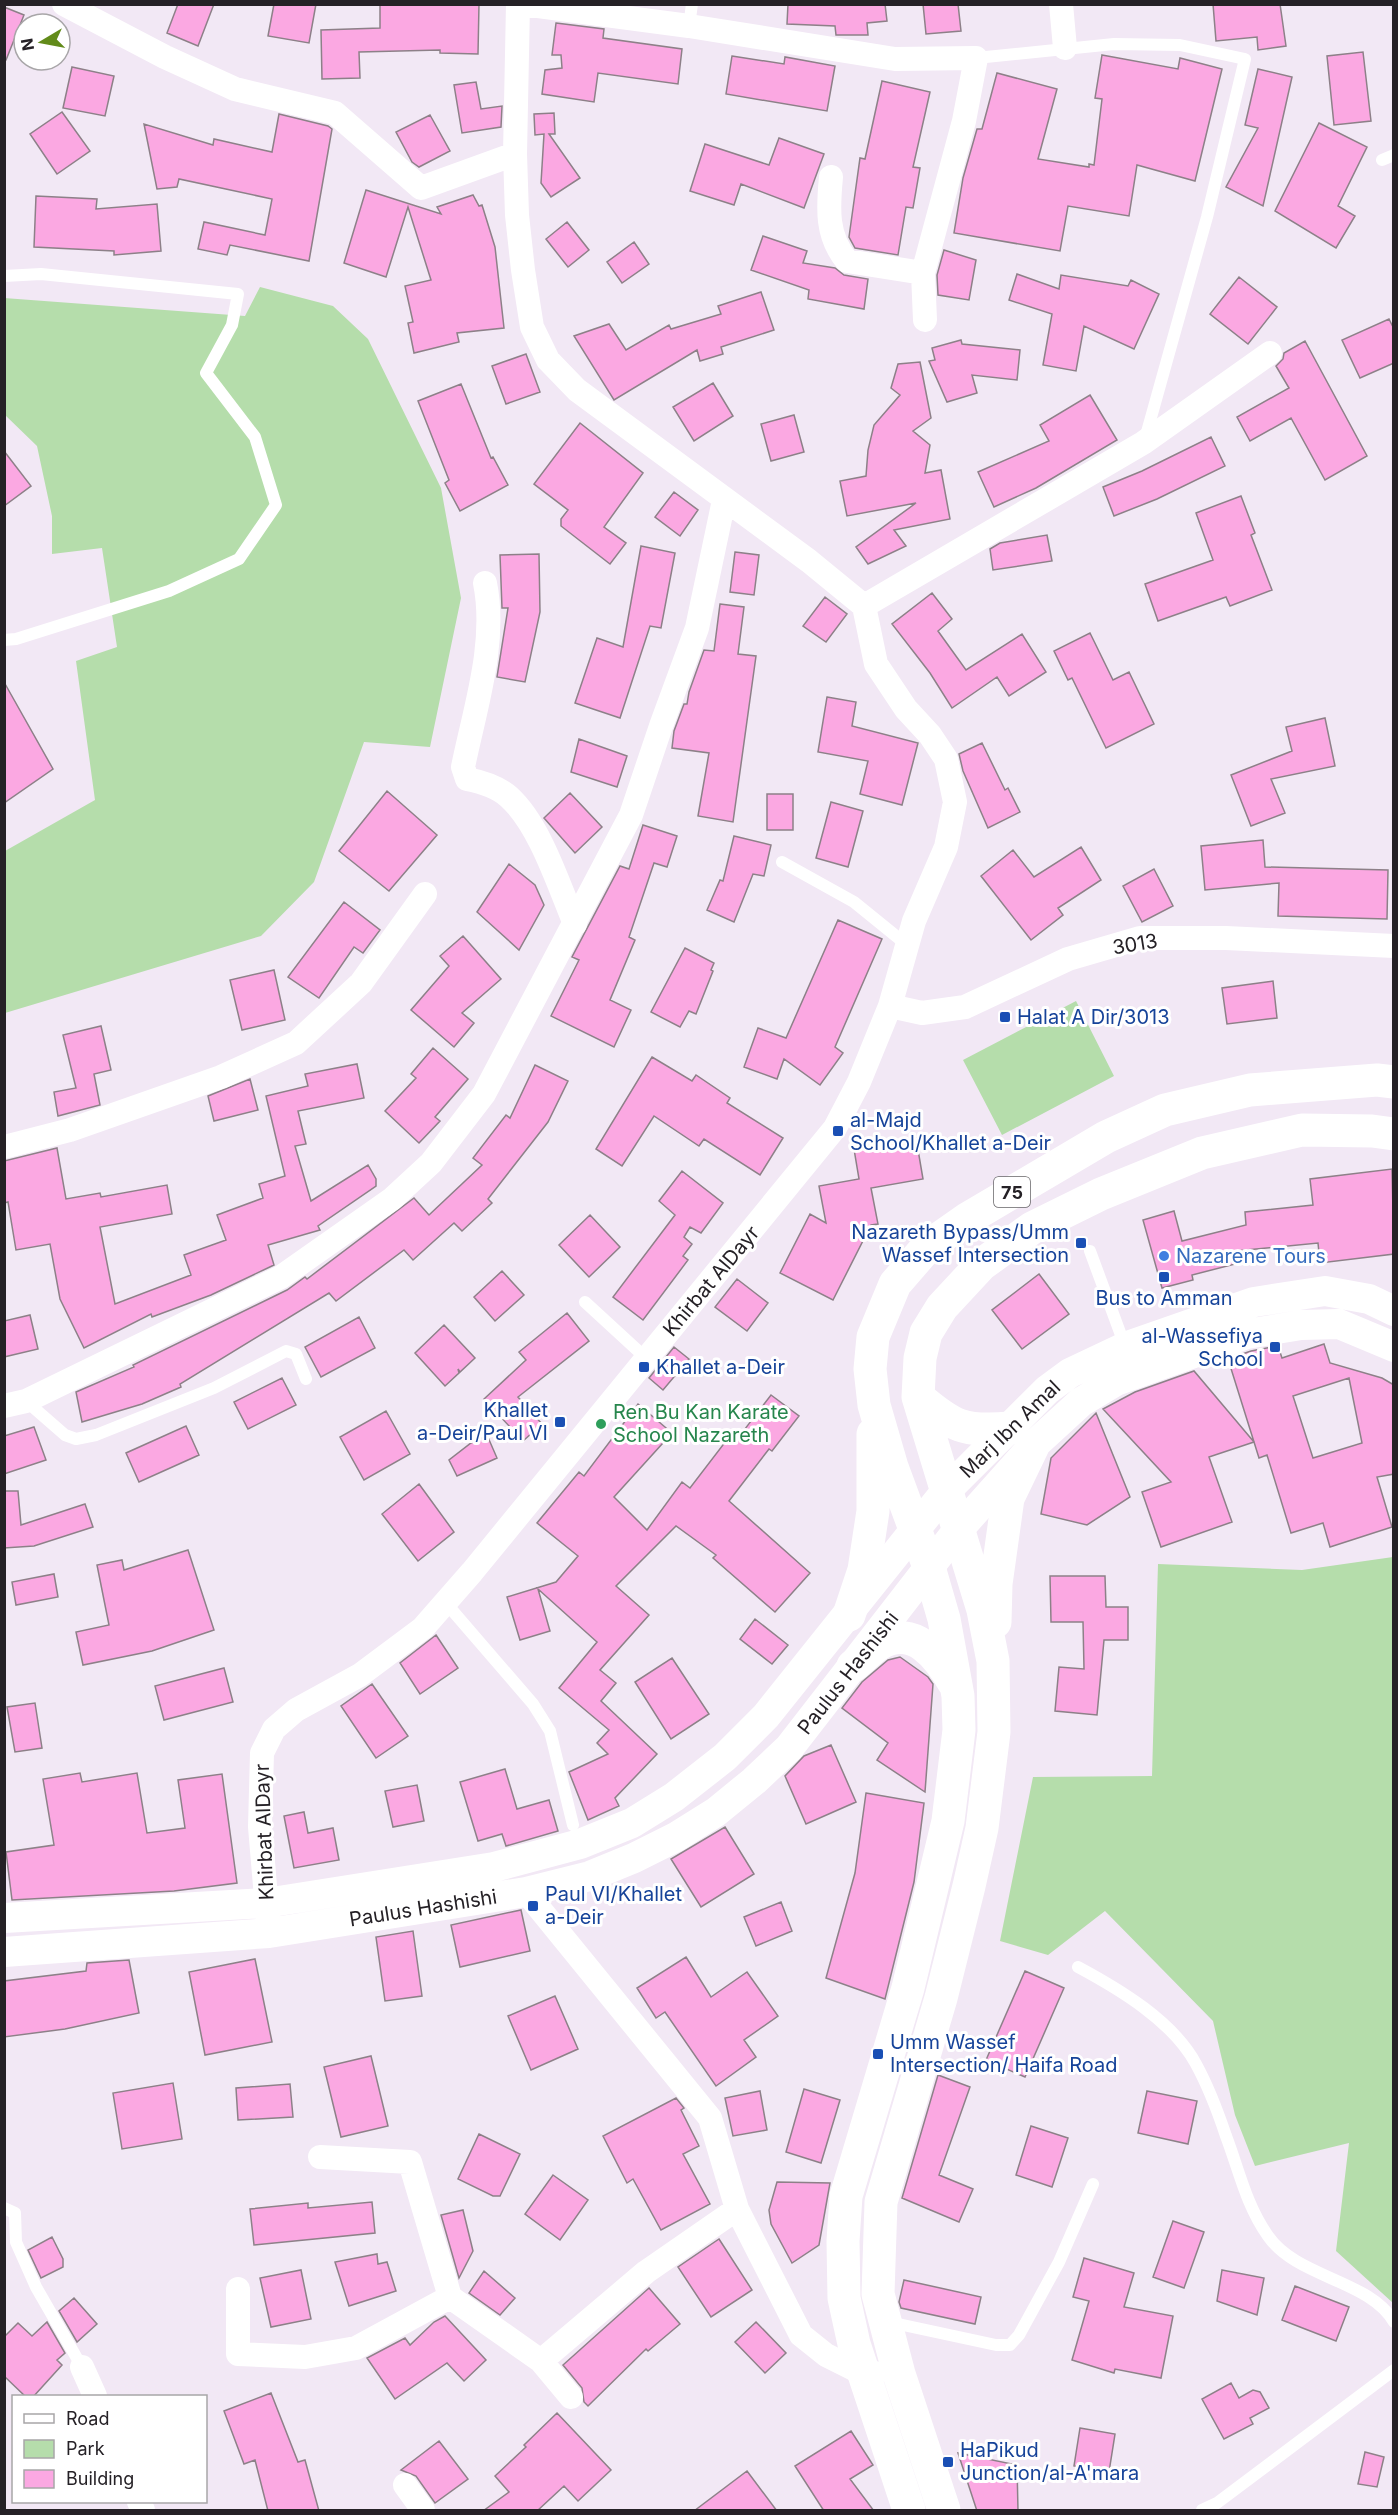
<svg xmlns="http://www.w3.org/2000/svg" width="1398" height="2515" viewBox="0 0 1398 2515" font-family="Inter,sans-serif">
<rect width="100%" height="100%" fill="#f2e8f5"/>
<path fill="#b5ddab" d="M260 287 333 306 368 339 441 488 461 598 430 747 364 742 314 882 261 936 5 1013V851L95 800 76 661 117 647 102 548 52 554V516L37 446 5 415 4 298 245 316Z
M1076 1001 1114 1076 1002 1135 963 1060Z
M1393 1557H1394L1393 2303 1336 2251 1349 2143 1255 2166 1235 2115 1213 2021 1105 1911 1048 1955 1000 1941 1033 1777 1152 1776 1158 1564 1302 1570Z"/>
<path fill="#fba8e2" stroke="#8d8088" stroke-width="1.5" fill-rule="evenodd" d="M178 4H214L198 46 167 33Z
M274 4H316L309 43 268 36Z
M380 4H479L478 54 440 53V50L359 52 360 78 322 79 321 30 380 28Z
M788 4H885L887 21 867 23 868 35H836L835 26 787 24Z
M923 4H958L961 31 926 34Z
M1213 4H1280L1286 46 1258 50 1257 37 1216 41Z
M4 7 24 15 6 60H4Z
M556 23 604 29 603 38 682 49 678 84 598 73 594 102 542 94 545 70 562 68 561 55H552Z
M1363 52 1371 121 1334 125 1327 56Z
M1102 55 1178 69 1180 58 1222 69 1195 181 1137 165 1129 216 1068 206 1060 251 954 233 963 178 977 129H982L997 73 1057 89 1038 159 1089 167V164L1094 165 1102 99 1095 98Z
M732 56 784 64 785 57 835 66 827 111 726 94Z
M72 67 114 76 105 116 63 108Z
M1258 69 1292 77 1263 206 1226 187 1258 128 1245 125Z
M882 81 930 92 913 167 920 168 913 208 906 207 898 255 855 248 849 237 860 158 865 159Z
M476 82 481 109 502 106 501 127 462 133 454 85Z
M62 112 90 151 57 174 30 134Z
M554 113 555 134H549L580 178 551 197 541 183 544 134 535 135 534 114Z
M279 114 328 126 332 129 309 261 230 245 227 255 198 249 204 222 265 235 272 199 179 179 177 187 157 189 144 124 213 145 214 139 272 152Z
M430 115 450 151 419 167 412 162 396 132Z
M1319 123 1367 147 1338 206 1355 216 1336 248 1275 211Z
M779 138 824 154 804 208 741 184 734 205 690 191 705 144 769 165Z
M366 190 441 214 437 207 473 195 479 206 482 205 495 247 504 328 457 333 459 342 414 353 408 323 413 322 405 286 431 280 408 207 386 277 344 263Z
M36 196 97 199 96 209 157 204 161 251 114 255V251L34 247Z
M567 222 589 250 568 267 546 239Z
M763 236 807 251 803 263 835 268 844 275 868 279 864 309 808 299 809 290 751 270Z
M634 242 649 264 622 283 607 262Z
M944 250 976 260 969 300 938 295 937 275Z
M1017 274 1059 289 1061 275 1128 286 1131 280 1159 294 1134 349 1084 326 1076 371 1043 365 1052 314 1009 300Z
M1239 277 1277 307 1248 344 1210 314Z
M761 292 774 330 721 347 723 354 700 361 697 350 614 400 574 336 609 324 626 350 669 325 671 329 721 314 718 306Z
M1389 319 1394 329V363L1360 378 1342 340Z
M961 340 962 344 1020 350 1017 380 972 375 977 393 947 402 929 361 935 360 932 348Z
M1305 341 1367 456 1325 480 1291 418 1250 441 1237 417 1289 388 1276 366 1283 359 1284 353Z
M526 354 540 392 506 404 492 366Z
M920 362 931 418 913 431 930 445 925 473 941 470 950 519 894 530 906 546 868 564 856 547 916 503 847 516 840 481 866 476 868 450 874 425 900 395 891 388 898 364Z
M713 383 733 416 694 441 673 407Z
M461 384 491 458 493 457 508 485 460 511 445 483 449 480 418 401Z
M1090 395 1117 440 1036 488 994 507 978 472 1049 441 1040 425Z
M794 415 804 452 771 461 761 424Z
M580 423 643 473 604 527 626 543 610 564 561 526V519L568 510 534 484Z
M1211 437 1225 466 1157 499 1114 516 1103 487 1142 471Z
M4 451 31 486 4 506Z
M674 492 698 510 680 536 655 517Z
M1241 496 1255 533 1251 535 1272 590 1230 606 1226 597 1158 621 1145 584 1213 560 1196 513Z
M1047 535 1052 561 993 570 990 549 1000 543Z
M641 546 675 553 661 628 650 626 620 718 575 703 597 638 623 647Z
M735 552 759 555 754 595 730 592Z
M539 554 540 612 525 682 497 677 508 608H502L500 555Z
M932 593 952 619 938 631 966 670 1022 634 1046 672 1009 696 997 677 952 708 930 673 892 624Z
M825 597 847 614 826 642 803 626Z
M720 604 744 607 738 654 756 656 733 822 698 816 709 753 672 748 674 731 684 704H687L689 692 704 650 714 651Z
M1090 633 1113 680 1129 672 1154 724 1106 748 1072 678 1068 680 1054 651Z
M4 682 53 769 4 803Z
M827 697 856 702 852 726 918 743 902 805 860 794 868 761 818 752Z
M1325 718 1335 766 1271 779 1285 813 1251 826 1231 775 1292 751 1286 727Z
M579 739 627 756 617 787 571 772Z
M982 743 1005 790 1008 788 1020 812 988 828 963 771 959 754Z
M387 791 437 835 389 891 339 851Z
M570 793 602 827 575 853 544 818Z
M767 794H793V830H767Z
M831 802 863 811 848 867 816 858Z
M643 825 677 836 667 867 654 863 629 937 635 940 610 1000 631 1010 614 1047 551 1016 579 960 572 957 620 866 629 869Z
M734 836 771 845 764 876 753 874 734 922 707 910 720 880 723 881Z
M1263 840 1265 867 1388 870 1387 919 1278 916 1279 883 1205 890 1201 846Z
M1081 847 1101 880 1058 908 1063 915 1031 940 981 876 1013 850 1034 877Z
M509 864 535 885 544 905 519 950 477 912Z
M1154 869 1173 906 1142 922 1123 886Z
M344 902 380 930 363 953 354 947 319 998 288 977Z
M838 920 882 939 835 1047 843 1053 820 1085 784 1059 777 1079 744 1067 758 1028 786 1038Z
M463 936 501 979 462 1013 474 1023 454 1047 411 1010 449 966 440 956Z
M685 948 714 963 711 970 713 971 696 1014 689 1011 680 1027 651 1012Z
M274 970 285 1020 242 1030 230 980Z
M1273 981 1277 1018 1227 1024 1222 988Z
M101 1026 111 1070 94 1074 100 1105 58 1116 54 1092 76 1088 63 1035Z
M433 1048 468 1079 435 1117 440 1121 419 1143 385 1111 416 1078 411 1074Z
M652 1057 692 1081 696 1075 730 1098 727 1103 783 1138 760 1175 704 1139 699 1146 654 1116 622 1166 596 1149Z
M357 1064 364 1098 298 1111 306 1144 295 1146 311 1201 368 1165 376 1179V1186L318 1226 320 1230 268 1245 274 1265 211 1295 152 1317 151 1314 84 1348 60 1299 50 1244 16 1250 8 1202 4 1203V1161L57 1148 66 1199 100 1193 101 1197 167 1185 172 1214 100 1227 115 1304 191 1275 184 1255 226 1240 217 1215 263 1198 259 1184 285 1176 266 1096 308 1086 305 1074Z
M535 1065 568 1081 548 1122 488 1199 492 1203 462 1231 454 1223 413 1260 404 1250 336 1301 329 1293 180 1384 181 1387 142 1404 82 1422 76 1392 134 1367 133 1365 287 1290 305 1277 307 1279 414 1198 429 1215 482 1165 473 1158 506 1115 510 1118Z
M250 1079 258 1110 214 1121 208 1096Z
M916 1138 923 1179 871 1188 878 1224 871 1225 833 1300 780 1273 810 1214 826 1223 819 1186 859 1179 854 1149Z
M1392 1169 1394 1254 1320 1263 1318 1243 1236 1251 1239 1263 1192 1275 1193 1280 1162 1288 1143 1220 1174 1211 1182 1241 1246 1225 1245 1212 1313 1205 1310 1179Z
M682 1171 723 1203 701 1233 690 1227 684 1237 692 1244 683 1256 688 1260 643 1320 613 1297 675 1215 659 1201Z
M590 1215 620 1247 589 1277 559 1245Z
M502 1271 524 1295 495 1321 474 1297Z
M1039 1274 1069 1314 1022 1349 992 1310Z
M737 1279 768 1303 747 1331 715 1307Z
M567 1313 589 1341 518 1397 542 1424 523 1441 484 1399 526 1360 519 1352Z
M30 1315 38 1349 4 1357V1321Z
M359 1317 375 1348 321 1377 305 1347Z
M444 1325 475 1358 460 1372 458 1369 459 1373 445 1386 415 1353Z
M1324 1344 1330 1363 1382 1378 1394 1385V1474L1377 1477 1392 1527 1330 1547 1323 1523 1291 1533 1267 1455 1259 1458 1254 1442 1209 1457 1232 1522 1161 1547 1142 1492 1171 1482 1103 1409 1135 1392 1194 1371 1254 1442 1228 1359 1251 1351 1278 1346 1282 1358ZM1349 1378 1362 1443 1313 1458 1293 1396Z
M674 1347 689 1359 663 1390 649 1378Z
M282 1378 296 1405 248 1429 234 1402Z
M771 1395 799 1416 772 1451 769 1449 729 1501 810 1573 775 1612 713 1558 716 1555 676 1526 616 1586 649 1615 600 1670 616 1683 601 1701 657 1754 615 1798 619 1806 588 1820 569 1772 608 1754 597 1743 609 1730 559 1688 597 1642 538 1589 550 1631 520 1640 507 1597 556 1582 578 1556 537 1523 579 1472 584 1476 638 1404 672 1433 614 1497 647 1530 682 1482 690 1488 729 1437 735 1442Z
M386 1411 410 1454 364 1480 340 1437Z
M1096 1413 1130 1497 1087 1525 1041 1514 1051 1458Z
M186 1426 199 1455 139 1482 126 1453Z
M34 1427 46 1460 4 1474V1436Z
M487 1435 497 1458 457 1476 449 1460 471 1443Z
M419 1484 454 1532 418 1561 382 1514Z
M4 1491H18L21 1525 85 1504 93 1527 34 1546 4 1548Z
M188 1550 214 1630 152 1651 83 1665 76 1632 109 1625 97 1565 122 1560 124 1570Z
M54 1574 58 1597 16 1605 12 1582Z
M1050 1576H1105L1106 1607H1128V1640H1104L1097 1715 1055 1711 1059 1667 1084 1669 1083 1622H1051Z
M755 1619 788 1645 772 1664 740 1639Z
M436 1635 458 1668 420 1694 400 1663Z
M900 1657 928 1677 933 1684 925 1792 877 1760 888 1743 842 1708 862 1682 888 1660Z
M672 1658 709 1714 671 1739 635 1682Z
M224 1668 233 1702 164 1720 155 1686Z
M372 1684 408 1736 376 1758 341 1706Z
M35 1703 42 1748 15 1752 7 1707Z
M831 1745 856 1802 806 1824 785 1776 804 1756Z
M505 1769 517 1809 549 1800 558 1831 506 1846 502 1834 478 1841 460 1782Z
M80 1773 82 1782 137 1773 147 1833 185 1828 178 1780 222 1774 237 1883 174 1891 12 1900 6 1852 54 1845 43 1779Z
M417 1785 424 1821 393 1827 385 1791Z
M866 1793 924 1803 914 1882 885 1999 826 1978 855 1873Z
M304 1812 308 1833 333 1828 339 1860 294 1868 284 1816Z
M725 1827 754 1874 701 1907 671 1859Z
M781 1902 792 1931 756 1946 744 1917Z
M521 1910 530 1951 460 1967 451 1925Z
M413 1931 422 1996 385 2001 376 1937Z
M686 1957 711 1997 747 1972 778 2016 744 2040 756 2057 716 2086 665 2012 656 2018 637 1988Z
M255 1959 272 2042 205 2055 189 1972Z
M129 1960 139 2013 65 2029 4 2037V1981L86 1971 87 1963Z
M1025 1971 1064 1988 1025 2077 986 2060Z
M555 1996 578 2049 531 2070 508 2016Z
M371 2056 388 2126 341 2137 324 2067Z
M938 2075 970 2087 939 2175 973 2189 959 2222 902 2198Z
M173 2083 182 2139 122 2149 113 2093Z
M290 2084 293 2117 238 2120 236 2088Z
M804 2089 840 2100 821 2163 786 2152Z
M760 2091 767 2130 733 2136 725 2098Z
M1147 2091 1197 2101 1188 2144 1138 2133Z
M676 2098 684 2108 681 2110 699 2146 683 2154 710 2204 661 2230 633 2179 627 2183 603 2136Z
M1031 2126 1068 2138 1052 2187 1016 2175Z
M479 2134 520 2154 500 2196H493L458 2179Z
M553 2175 588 2200 560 2240 525 2214Z
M777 2182 830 2183 819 2245 792 2263 771 2224 769 2210Z
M372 2202 375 2233 254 2245 250 2209 308 2203V2208Z
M463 2210 473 2251 459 2278 441 2215Z
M1173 2221 1204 2232 1184 2288 1153 2277Z
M52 2237 63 2259V2267L41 2278 28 2250Z
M719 2239 752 2290 711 2317 678 2267Z
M377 2254 378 2264 387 2262 396 2291 349 2306 335 2262Z
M1084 2258 1134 2273 1124 2307 1173 2316 1161 2378 1115 2369 1114 2373 1072 2360 1089 2301 1073 2297Z
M301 2270 311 2319 271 2327 260 2278Z
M1222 2270 1264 2278 1257 2315 1217 2301Z
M484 2271 515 2298 500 2315 469 2293Z
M904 2280 981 2297 975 2324 901 2308 899 2302Z
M1295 2286 1349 2307 1336 2341 1282 2320Z
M649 2288 680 2324 648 2351 646 2349 588 2406 584 2402 582 2388 563 2365Z
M74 2298 97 2324 77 2342 59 2311Z
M445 2316 486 2360 464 2381 447 2363 395 2399 367 2358 405 2338 410 2345 434 2322Z
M47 2322 65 2353 57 2360 62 2365 33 2397H26L4 2376V2337L18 2323 32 2336Z
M756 2322 786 2353 765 2373 735 2342Z
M1231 2383 1239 2398 1253 2390 1260 2392 1269 2408 1250 2418 1253 2424 1224 2439 1202 2399Z
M271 2393 298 2462 305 2460 319 2511H268L255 2460 244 2464 224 2411Z
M557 2413 611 2470 578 2501 564 2486 537 2511H483L509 2492 495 2476 526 2447 524 2445Z
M1080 2428 1115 2434 1109 2472 1074 2466Z
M851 2431 873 2465 850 2479 874 2511H824L795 2466Z
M439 2441 468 2479 435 2503 416 2476 401 2470Z
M1365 2452 1384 2457 1377 2487 1358 2484Z
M958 2453 1017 2465 1018 2511H977Z
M747 2471 777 2511H694Z"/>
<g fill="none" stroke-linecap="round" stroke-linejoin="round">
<path stroke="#fff" stroke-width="12" d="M689 26 692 4
M976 58 1114 44 1180 45 1245 59 1207 217 1145 439
M1382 160 1394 155
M4 276 41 274 238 294 232 325 206 373 255 437 276 505 239 559 169 591 16 639 4 640
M782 862 854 902 907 945
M1090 1251 1125 1346
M585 1302 647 1359
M26 1401 65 1435 76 1439 96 1435 214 1388 286 1351 296 1354 306 1379
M445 1602 533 1704 550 1731 573 1825
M1078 1967C1119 1989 1173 2021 1196 2064 1208 2086 1218 2112 1226 2136 1239 2170 1246 2205 1268 2236 1297 2278 1370 2280 1394 2322
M4 2208 15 2213 16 2242 36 2287 82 2367
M889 2322 996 2345H1010L1019 2335 1059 2262 1093 2184
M1202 2510 1217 2503 1394 2370"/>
<path stroke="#fff" stroke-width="24" d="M64 4 165 57 235 89 335 113 421 188 515 154
M518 4 515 154 517 215 523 270 532 327 548 360 577 390 809 561 864 606
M523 4 689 26 895 59 976 58 964 121 923 273
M1061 4 1065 48
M831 177C828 208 826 236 847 261L923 273 925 320
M485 583C497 643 475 708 463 767L467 779C482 782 498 787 509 797 540 825 559 886 575 924
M864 606 1143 443 1270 353
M890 1006 922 1013 965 1007 1068 959 1140 938H1226L1394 946
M4 1147 70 1130 221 1077 296 1043 361 983 425 894
M4 1406 26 1401 281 1277 392 1199 431 1163 484 1094 631 815 661 726 697 628 724 500
M526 1892 710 2118 737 2209 801 2335 826 2355 862 2373H875
M268 1921 260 1827 262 1753 274 1729 296 1710 360 1675 423 1628 472 1572 835 1128 859 1082 890 1006 914 921 946 847 955 802 946 759 930 735 906 709 876 664 864 606
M320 2157 410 2162 450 2297 541 2361 571 2397
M238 2289V2354L305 2357 356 2348 450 2297
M541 2361 646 2272 737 2209
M82 2367 95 2396
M405 2485 423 2510
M139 2502 143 2510"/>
<path stroke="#fff" stroke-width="30" d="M4 1918 266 1903 494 1867 580 1844 632 1823 674 1797 725 1757 766 1716 946 1491 1047 1390 1070 1373 1125 1347 1254 1302 1325 1291 1369 1299 1394 1311
M4 1952 269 1933 526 1892 590 1876 634 1858 676 1837 716 1812 754 1781 789 1748 958 1530 1033 1446 1081 1402 1116 1381 1247 1334 1301 1325 1339 1324 1394 1347"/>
<path stroke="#fff" stroke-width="33" d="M918 1397C953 1427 964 1432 1010 1428
M849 1615 864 1570 873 1511V1434
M995 1622 996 1584 1008 1498 1033 1446
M853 1666C862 1659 870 1650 879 1644 914 1623 939 1657 954 1683
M909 2510 854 2344 844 2298 843 2241 846 2196 908 1988 948 1821 959 1730 958 1696 944 1619 929 1567 892 1467 874 1405 870 1369 873 1337 895 1284 927 1247 967 1219 1106 1137 1165 1110 1250 1090 1377 1080 1394 1082
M944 2510 899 2374 878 2294 881 2202 941 1998 969 1886 982 1828 994 1732 993 1661 983 1610 918 1397 920 1358 926 1333 942 1307 981 1265 1032 1228 1101 1194 1202 1153 1302 1130 1372 1131 1394 1134"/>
</g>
<g fill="#1a4fb4" stroke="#fff" stroke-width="2">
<rect x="999" y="1011" width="12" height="12" rx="3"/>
<rect x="832" y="1125" width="12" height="12" rx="3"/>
<rect x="1075" y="1237" width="12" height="12" rx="3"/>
<rect x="1158" y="1271" width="12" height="12" rx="3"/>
<rect x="1269" y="1341" width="12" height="12" rx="3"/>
<rect x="638" y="1361" width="12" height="12" rx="3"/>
<rect x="554" y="1416" width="12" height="12" rx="3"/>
<rect x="527" y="1900" width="12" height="12" rx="3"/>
<rect x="872" y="2048" width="12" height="12" rx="3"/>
<rect x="942" y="2456" width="12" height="12" rx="3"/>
</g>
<circle fill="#3f7fe0" stroke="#fff" stroke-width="2" cx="1164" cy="1256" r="6"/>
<circle fill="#2e9e5b" stroke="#fff" stroke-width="2" cx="601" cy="1424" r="6"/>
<g text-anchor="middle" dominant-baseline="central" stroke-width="6" stroke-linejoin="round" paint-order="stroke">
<rect fill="#fff" stroke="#666467" stroke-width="1.5" x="994" y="1177" width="36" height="30" rx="4.5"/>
<g font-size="18" font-weight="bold" fill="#252126">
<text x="1012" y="1192">75</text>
</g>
<g font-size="20" fill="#252126" stroke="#fff">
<text transform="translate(1135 944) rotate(-9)">3013</text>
<text transform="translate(711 1281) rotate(-50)">Khirbat AlDayr</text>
<text transform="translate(1010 1429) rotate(-44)">Marj Ibn Amal</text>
<text transform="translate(848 1673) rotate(-52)">Paulus Hashishi</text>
<text transform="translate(264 1832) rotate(-92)">Khirbat AlDayr</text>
<text transform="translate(423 1908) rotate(-9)">Paulus Hashishi</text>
</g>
<g font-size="20" fill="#164399" stroke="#fff" text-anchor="start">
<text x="1017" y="1017">Halat A Dir/3013</text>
<text x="850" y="1120">al-Majd<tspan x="850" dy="23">School/Khallet a-Deir</tspan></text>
<text x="1069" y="1232" text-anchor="end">Nazareth Bypass/Umm<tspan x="1069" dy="23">Wassef Intersection</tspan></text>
<text x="1164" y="1298" text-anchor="middle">Bus to Amman</text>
<text x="1263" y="1336" text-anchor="end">al-Wassefiya<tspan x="1263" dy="23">School</tspan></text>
<text x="656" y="1367">Khallet a-Deir</text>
<text x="548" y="1410" text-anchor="end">Khallet<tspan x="548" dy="23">a-Deir/Paul VI</tspan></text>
<text x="545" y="1894">Paul VI/Khallet<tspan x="545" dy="23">a-Deir</tspan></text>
<text x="890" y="2042">Umm Wassef<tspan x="890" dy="23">Intersection/ Haifa Road</tspan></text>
<text x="960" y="2450">HaPikud<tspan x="960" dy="23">Junction/al-A'mara</tspan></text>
</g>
<g font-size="20" fill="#366cbe" stroke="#fff" text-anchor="start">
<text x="1176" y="1256">Nazarene Tours</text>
</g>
<g font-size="20" fill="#27864d" stroke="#fff" text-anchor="start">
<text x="613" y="1412">Ren Bu Kan Karate<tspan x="613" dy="23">School Nazareth</tspan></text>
</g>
</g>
<rect width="1398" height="2515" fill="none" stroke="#252126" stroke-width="12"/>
<rect x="12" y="2395" width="195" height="108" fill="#ffffff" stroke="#a8a6a8" stroke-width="1.5"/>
<rect x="24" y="2414" width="30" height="9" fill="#ffffff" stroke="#a8a6a8" stroke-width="1.5"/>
<text x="66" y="2425" font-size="18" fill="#252126">Road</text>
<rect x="24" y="2440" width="30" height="18" fill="#b5ddab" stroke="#a8a6a8" stroke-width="1.5"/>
<text x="66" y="2455" font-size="18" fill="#252126">Park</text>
<rect x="24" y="2470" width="30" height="18" fill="#fba8e2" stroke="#a8a6a8" stroke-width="1.5"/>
<text x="66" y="2485" font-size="18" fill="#252126">Building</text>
<g transform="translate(42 42) rotate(260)"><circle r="28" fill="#ffffff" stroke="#a8a6a8" stroke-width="1.5"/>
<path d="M0-4.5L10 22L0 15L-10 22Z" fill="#628b1a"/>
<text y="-9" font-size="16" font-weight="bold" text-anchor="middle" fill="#252126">N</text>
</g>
</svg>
